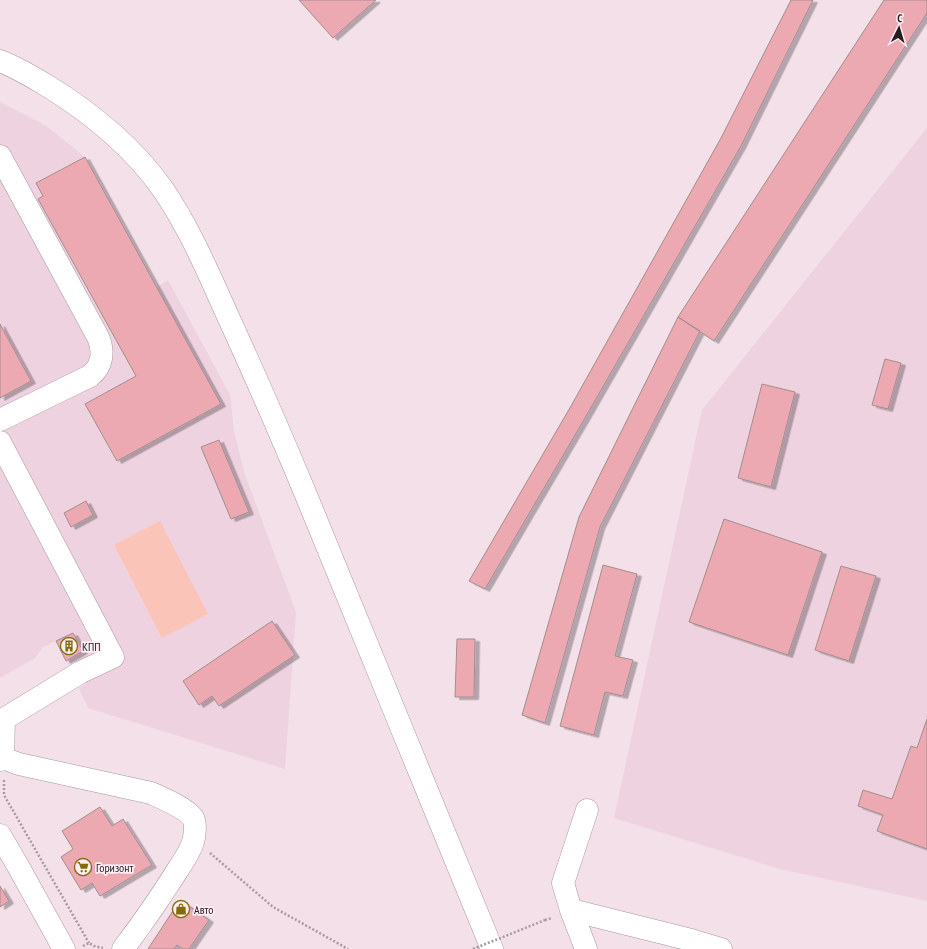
<svg xmlns="http://www.w3.org/2000/svg" width="927" height="949" viewBox="0 0 927 949" font-family="'PT Sans Narrow',sans-serif">
<defs>
<filter id="shadow"><feDropShadow dx="4.5" dy="2.5" stdDeviation="0" flood-color="#0004"/></filter>
</defs>
<rect width="100%" height="100%" fill="#f3e0e8"/>
<path fill="#eed2df" d="M0 102 45 125 85 157 157 287 168 280 230 395 234 431 244 472 296 612 285 769 88 708 79 688 86 684 81 672 75 661 68 664 56 641 43 647 35 658 0 678Z
M927 128V901L780 869 614 818 702 410Z"/>
<path fill="#fbc4b9" d="M160 521 208 614 162 638 114 545Z"/>
<path fill="#eda9b2" stroke="#a18d8f" filter="url(#shadow)" d="M299 0H376L333 38Z
M791 0H813L741 146 585 418 485 589 469 581 571 406 721 138Z
M884 0H927V13L714 341 678 317Z
M85 157 221 404 117 461 85 404 136 376 38 199 43 196 36 183Z
M678 317 700 331 600 527 545 723 522 715 579 517Z
M0 324 31 381 0 398Z
M885 359 901 363 888 409 872 405Z
M762 384 795 392 771 487 738 478Z
M219 440 249 512 231 519 201 447Z
M86 501 93 515 71 527 64 513Z
M724 519 822 552 788 655 689 622Z
M603 565 637 574 615 656 633 660 623 696 605 692 594 735 560 726Z
M841 566 876 576 849 661 815 650Z
M272 621 295 655 219 706 212 696 199 705 183 681Z
M73 633 83 651 66 661 56 641Z
M457 639H475L474 697H455Z
M927 719V849L877 831 883 815 858 806 863 790 892 799 911 746 917 748Z
M100 807 112 826 123 819 152 865 100 896 92 883 81 890 61 857 73 849 62 831Z
M0 886 9 901 0 907Z
M180 900 209 920 189 949H183L177 945 174 949H148Z"/>
<g fill="none" stroke-linecap="round" stroke-linejoin="round">
<g stroke="#a9969f" stroke-width="23">
<path id="minor" d="M0 61C16 67 31 76 46 85 90 112 132 146 162 188 191 230 210 277 231 323 257 380 282 437 306 495 368 646 430 798 492 949
M0 156 98 337C104 351 103 366 90 376L0 420
M0 442 113 657 81 672 4 719 3 758
M0 760 3 758 19 764 151 793C162 798 186 808 193 818 196 823 195 836 193 842 190 852 183 862 177 871 160 898 142 924 123 949
M0 835 18 866 64 949
M571 910 691 940 721 949
M586 949 571 910 563 883 587 810"/>
</g>
<path stroke="#a99aa1" stroke-width="2.5" stroke-dasharray="2 2" stroke-linecap="butt" d="M4 780V795L89 943
M210 853 273 907 348 949
M545 920 552 918
M83 946 89 943 94 946 103 948"/>
<use href="#minor" stroke="#fff" stroke-width="22"/>
<path stroke="#a99aa1" stroke-width="2.5" stroke-dasharray="2 2" stroke-linecap="butt" d="M473 949 545 920"/>
</g>
<defs>
<g id="building-ring" transform="scale(0.9)"><circle r="9.5" fill="#feeef5" stroke="#836c08" stroke-width="1.5"/><path d="M-4-6H4V6H1V3H-1V6H-4ZM-2.5-4.3h1.7v1.8h-1.7ZM.8-4.3h1.7v1.8H.8ZM-2.5-1h1.7V.8h-1.7ZM.8-1h1.7V.8H.8Z" fill="#836c08"/></g>
<g id="supermarket-ring" transform="scale(0.9)"><circle r="9.5" fill="#feeef5" stroke="#836c08" stroke-width="1.5"/><path d="M-6-5.5h2.5l.6 2H6L4.5 2H-2.5L-4.4-4H-6ZM-1.5 3.2a1.3 1.3 0 1 0 .1 0ZM3 3.2a1.3 1.3 0 1 0 .1 0Z" fill="#836c08"/></g>
<g id="shop-ring" transform="scale(0.9)"><circle r="9.5" fill="#feeef5" stroke="#836c08" stroke-width="1.5"/><path d="M-5-2.5h2.3a2.7 3.5 0 0 1 5.4 0H5L5.5 6h-11ZM-1.5-2.5h3a1.5 2.3 0 0 0-3 0Z" fill="#836c08"/></g>
</defs>
<g fill-rule="evenodd">
<use href="#building-ring" x="69" y="646"/>
<use href="#supermarket-ring" x="83" y="867"/>
<use href="#shop-ring" x="181" y="909"/>
</g>
<g text-anchor="middle" dominant-baseline="central" stroke-width="3.5" stroke-linejoin="round" paint-order="stroke">
<g font-size="12" fill="#251e21" stroke="#feeef5" text-anchor="start">
<text x="82" y="646">КПП</text>
<text x="96" y="867">Горизонт</text>
<text x="194" y="909">Авто</text>
</g>
</g>
<g transform="translate(899 28) rotate(5)" stroke="#feeef5" stroke-width="3" paint-order="stroke">
<path d="M0-3L7 15L0 10L-7 15Z" fill="#251e21"/>
<text y="-6" font-size="11" font-weight="bold" text-anchor="middle" fill="#251e21">С</text>
</g>
</svg>
